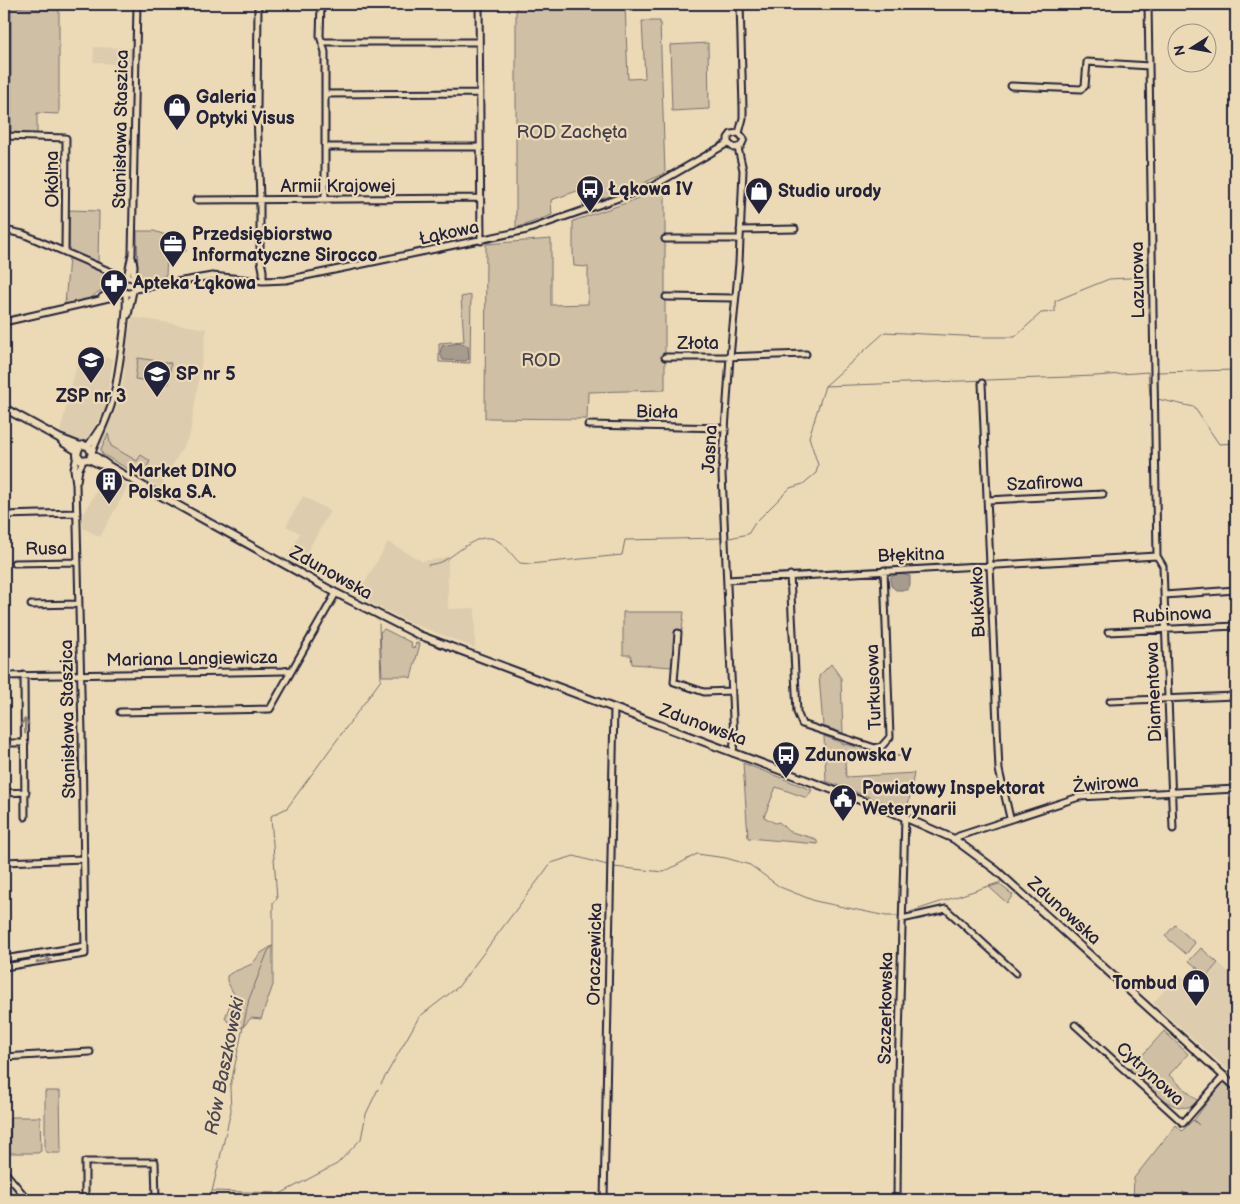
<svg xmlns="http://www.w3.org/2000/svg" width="1240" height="1204" viewBox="0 0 1240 1204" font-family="'Balsamiq Sans',sans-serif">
<rect width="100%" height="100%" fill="#ecdab7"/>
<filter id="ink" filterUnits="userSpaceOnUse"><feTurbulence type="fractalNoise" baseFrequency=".02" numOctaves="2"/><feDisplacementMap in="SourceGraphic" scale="10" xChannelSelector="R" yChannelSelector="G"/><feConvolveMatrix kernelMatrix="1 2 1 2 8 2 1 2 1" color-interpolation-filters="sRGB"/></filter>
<g filter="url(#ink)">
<path fill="#ddccae" d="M4 4H11V22L4 24Z
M94 47 132 48V66L93 62Z
M132 317 207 329 190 434 160 488 101 454 99 450 105 431 115 413 122 389 125 368 124 359Z
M80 352 113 359 105 410 87 438 82 441 72 439 60 432Z
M105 474 128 486 100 537 83 528V516Z
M303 496 330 511 300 565 287 557 300 533 286 526Z
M388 542 422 561 439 559 448 556V609L475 608V648L409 622 357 596Z
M1219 963 1236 979V1077L1153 1003 1179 974 1196 989Z
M4 1178 13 1187 22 1200H4Z"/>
<path fill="#cfbfa5" stroke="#787070" d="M516 4H625L628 79 645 78 642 21H660L665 173 631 189 583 205 580 190 551 200 552 215 516 228Z
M11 7 59 10V114L37 113V136L11 134Z
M708 43 709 109 672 111 670 45Z
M665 185V390L588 392 587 419 485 418 486 244 551 239V305L588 304V267L574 266 573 254V221L629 202Z
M69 210 99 211 98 263 69 251Z
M137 231H154L186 242V251H167L166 275 155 280 140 279 138 276Z
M69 258 112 275 117 280 118 285 116 288 115 286 98 292 91 298 65 304Z
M471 295 470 363 439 362V343L464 341 461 297Z
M138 358 171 363 168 384 135 379Z
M108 434 111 446 137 461 141 455 150 461 142 477 102 454 101 449Z
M623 612H684L682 630H675L672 667 632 664 631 655H623Z
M384 629 412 643 411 647 414 648 416 643 420 644 411 678 406 676H382L380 632Z
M831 664 841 678 843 733 823 726 819 676Z
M824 736 844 744 900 756 845 760 846 777 914 773 907 811 826 781Z
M743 763 812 790 807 798 776 787 764 817 775 823 779 822 788 831 816 839 818 844 748 838Z
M999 884 1013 895 1007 903 989 887Z
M1175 925 1195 943 1186 954 1165 936Z
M272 946H273V985L261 1019 251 1018 242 1028 228 1022 225 1018 234 994 227 981V976L231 973 252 964 261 953Z
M1201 948 1218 963 1207 976 1189 961Z
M1164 1031 1188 1054 1169 1075 1199 1102C1176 1121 1146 1085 1130 1069Z
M1223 1081 1236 1093V1200H1197L1183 1192 1180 1200H1133L1134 1178 1176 1125 1182 1131 1193 1120 1199 1125 1194 1120Z
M45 1091H60L61 1153H49L45 1151Z
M10 1117H40L41 1151 38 1153H4V1144L10 1143Z"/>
<path fill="#a79b8d" stroke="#726b6c" d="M459 343 468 346 469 359 465 361 443 360 440 353 442 346Z
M900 574 910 576V584L908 590H896L891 586 890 578 894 575Z"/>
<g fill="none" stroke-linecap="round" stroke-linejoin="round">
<path stroke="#726b6c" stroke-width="1" d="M1157 372 1236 370
M825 386 1096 376 1148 372 1150 396
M1157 399 1194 407 1219 444 1236 443
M730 538 748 534 755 523 790 488 803 484 816 473 818 465 809 437 825 386 885 332 983 337H1015L1041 313 1055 312V301L1109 279 1148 277 1147 121
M428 565C433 564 439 563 443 561 459 553 480 529 498 541 507 546 512 556 520 563L530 564 622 555 625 540 721 538
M613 867 664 872 697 854 726 858 750 865 780 887 815 901 886 916H899
M910 912 1001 882
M381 1084 419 1017 458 987 551 863 574 856 607 865
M213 1191 275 1193
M280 1194 337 1164 361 1139 366 1114 378 1089
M210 1200 231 1111 230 1088 249 999 268 951 273 946V902L277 899 271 816 287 808 381 680 379 624"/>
<g stroke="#22223b" stroke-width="9">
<path id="minor" d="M258 4 257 112 260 200V256L263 271V281
M321 4 320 36 325 52V200
M479 4 481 241
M1148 4 1157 556
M323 42H479
M1011 86 1081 89 1085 86 1087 62 1149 66
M325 94 480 93
M739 133 743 118V108L740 4
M4 136 66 138 65 252
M728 143 734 148 741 146 744 139 739 133
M728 143V138L731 134 739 133
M325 147H480
M196 200 480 198
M4 230 23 234 125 278
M740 230 795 229
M665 239H740
M132 257 134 265 133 279
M127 277 132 254 137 4
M120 285a8 8 0 1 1 16 0a8 8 0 1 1-16 0Z
M136 282 156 285
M135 289 212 276 263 281 286 280 527 230 653 186 728 143
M102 297 116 290 120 286
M666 297 735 298
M128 315 133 291
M4 322 113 297 124 292
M665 357H725L806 354
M982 383 999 770 1010 818
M588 425 725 428
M88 446 100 428
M92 452C98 437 106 421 111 406 116 390 130 304 125 292
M77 481 79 469 83 461
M988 500 1103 494
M4 515 77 513
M1157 556 1163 566 1173 829
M14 563 78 562
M790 575 797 712 802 724 875 748 882 746 890 737 884 570
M727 580 1157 556
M1164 595 1236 590
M31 605 79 604
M1108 632 1236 626
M678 633 674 682 704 692 732 691
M24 675 25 817
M4 676 283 671 292 670 336 593
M1110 701 1236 696
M120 712 270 709 292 670
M4 743H25
M733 753 734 741 722 474 730 357 739 263 743 170 738 148
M4 793 26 792
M954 839 959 836 1079 797 1236 789
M4 862 84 859
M902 919 946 909 1016 973
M4 959 85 946
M4 967 85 954 82 733 76 484 74 469 77 456
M1075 1025 1183 1123 1224 1076
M4 1057 90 1052
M4 1171 28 1200
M85 1200V1162H155L156 1200
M604 1200 614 708
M897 1200 898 1076 905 817"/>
</g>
<g stroke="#22223b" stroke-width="10">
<path id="major" d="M4 408 59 438 64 443 77 451
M59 438 80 446 84 445 89 447 92 454 89 459
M79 448 77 454 81 460 89 459 99 464 107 466
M92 454 109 466 145 487 336 593 419 635 897 814 954 839 996 870 1236 1087"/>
</g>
<use href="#minor" stroke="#ecdab7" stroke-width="5"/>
<use href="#major" stroke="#ecdab7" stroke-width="6"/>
<g stroke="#22223b" stroke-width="3">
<path id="rail" d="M4 1189 13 1200"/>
</g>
<use href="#rail" stroke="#ecdab7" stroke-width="1" stroke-dasharray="4" stroke-linecap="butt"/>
</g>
<defs><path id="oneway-shaft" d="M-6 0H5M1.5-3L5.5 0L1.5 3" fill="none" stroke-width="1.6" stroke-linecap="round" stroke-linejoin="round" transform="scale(1.25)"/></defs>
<g stroke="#877e79">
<use href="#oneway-shaft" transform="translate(25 726) rotate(-91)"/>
<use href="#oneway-shaft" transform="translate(44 961) rotate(-9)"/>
</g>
</g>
<defs>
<g id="shop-pin" transform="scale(1.4375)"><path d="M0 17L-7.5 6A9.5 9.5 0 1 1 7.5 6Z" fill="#22223b" stroke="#ecdab7"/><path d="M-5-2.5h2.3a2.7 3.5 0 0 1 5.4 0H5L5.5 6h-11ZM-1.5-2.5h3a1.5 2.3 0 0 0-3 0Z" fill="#fff"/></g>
<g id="bus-pin" transform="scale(1.4375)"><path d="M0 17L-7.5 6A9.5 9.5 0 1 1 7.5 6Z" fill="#22223b" stroke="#ecdab7"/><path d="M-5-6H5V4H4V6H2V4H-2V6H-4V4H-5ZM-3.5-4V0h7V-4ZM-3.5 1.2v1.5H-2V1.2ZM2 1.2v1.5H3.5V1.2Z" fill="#fff"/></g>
<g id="office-pin" transform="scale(1.4375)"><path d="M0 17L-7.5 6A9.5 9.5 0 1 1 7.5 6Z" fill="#22223b" stroke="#ecdab7"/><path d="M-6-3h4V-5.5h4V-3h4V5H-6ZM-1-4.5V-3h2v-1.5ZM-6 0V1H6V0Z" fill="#fff"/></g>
<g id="pharmacy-pin" transform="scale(1.4375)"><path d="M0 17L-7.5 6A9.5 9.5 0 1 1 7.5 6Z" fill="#22223b" stroke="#ecdab7"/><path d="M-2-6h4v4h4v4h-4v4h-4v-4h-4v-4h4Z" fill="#fff"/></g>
<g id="school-pin" transform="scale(1.4375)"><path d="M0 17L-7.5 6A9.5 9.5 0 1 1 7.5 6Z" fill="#22223b" stroke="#ecdab7"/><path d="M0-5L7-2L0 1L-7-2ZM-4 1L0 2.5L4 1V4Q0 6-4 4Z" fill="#fff"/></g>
<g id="building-pin" transform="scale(1.4375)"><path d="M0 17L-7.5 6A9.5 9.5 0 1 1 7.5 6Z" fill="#22223b" stroke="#ecdab7"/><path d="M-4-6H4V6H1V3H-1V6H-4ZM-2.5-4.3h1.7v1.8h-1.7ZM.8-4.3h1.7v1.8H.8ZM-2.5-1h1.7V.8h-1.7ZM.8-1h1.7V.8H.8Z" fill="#fff"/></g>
<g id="civic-pin" transform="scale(1.4375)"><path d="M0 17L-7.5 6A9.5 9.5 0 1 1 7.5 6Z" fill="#22223b" stroke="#ecdab7"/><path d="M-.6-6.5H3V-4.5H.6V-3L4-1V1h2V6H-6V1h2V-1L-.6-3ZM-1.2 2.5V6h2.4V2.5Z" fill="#fff"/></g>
</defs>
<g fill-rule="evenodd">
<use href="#shop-pin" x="177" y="107"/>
<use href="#bus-pin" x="590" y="189"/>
<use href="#shop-pin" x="759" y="191"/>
<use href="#office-pin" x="173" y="244"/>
<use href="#pharmacy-pin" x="114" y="283"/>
<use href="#school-pin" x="91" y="360"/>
<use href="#school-pin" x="157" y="374"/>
<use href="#building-pin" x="109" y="481"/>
<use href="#bus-pin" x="786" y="755"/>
<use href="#civic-pin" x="843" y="798"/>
<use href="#shop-pin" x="1196" y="983"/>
</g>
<g text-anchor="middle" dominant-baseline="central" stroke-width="4.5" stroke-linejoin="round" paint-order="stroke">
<g font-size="18" font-weight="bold" fill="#22223b" stroke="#ecdab7" text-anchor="start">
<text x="196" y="97">Galeria<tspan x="196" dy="21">Optyki Visus</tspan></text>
<text x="609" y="189">Łąkowa IV</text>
<text x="778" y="191">Studio urody</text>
<text x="192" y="234">Przedsiębiorstwo<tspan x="192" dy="21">Informatyczne Sirocco</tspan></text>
<text x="133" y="283">Apteka Łąkowa</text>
<text x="176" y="374">SP nr 5</text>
<text x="91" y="396" text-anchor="middle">ZSP nr 3</text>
<text x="128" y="471">Market DINO<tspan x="128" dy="21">Polska S.A.</tspan></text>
<text x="805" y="755">Zdunowska V</text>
<text x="862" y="788">Powiatowy Inspektorat<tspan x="862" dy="21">Weterynarii</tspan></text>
<text x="1177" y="983" text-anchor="end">Tombud</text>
</g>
<g font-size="18" fill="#22223b" stroke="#ecdab7">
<text transform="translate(121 129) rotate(-89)">Stanisława Staszica</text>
<text transform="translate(52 179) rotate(-90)">Okólna</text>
<text x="338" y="186">Armii Krajowej</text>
<text transform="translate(449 233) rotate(-12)">Łąkowa</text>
<text transform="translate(1138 280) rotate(-91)">Lazurowa</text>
<text x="698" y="343">Złota</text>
<text transform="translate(657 412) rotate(1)">Biała</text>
<text transform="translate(710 449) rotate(-87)">Jasna</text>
<text transform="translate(1045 483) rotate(-3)">Szafirowa</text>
<text transform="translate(46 549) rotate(-1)">Rusa</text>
<text transform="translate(911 555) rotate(-2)">Błękitna</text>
<text transform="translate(331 573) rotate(29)">Zdunowska</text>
<text transform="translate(978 602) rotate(-92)">Bukówko</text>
<text transform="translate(1172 615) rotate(-3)">Rubinowa</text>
<text transform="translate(192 659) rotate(-1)">Mariana Langiewicza</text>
<text transform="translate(874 687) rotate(-92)">Turkusowa</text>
<text transform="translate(1154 692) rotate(-92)">Diamentowa</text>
<text transform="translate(68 719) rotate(-91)">Stanisława Staszica</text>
<text transform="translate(703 725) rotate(20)">Zdunowska</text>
<text transform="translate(1106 784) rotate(-5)">Żwirowa</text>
<text transform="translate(1064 911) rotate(42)">Zdunowska</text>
<text transform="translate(595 954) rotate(-89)">Oraczewicka</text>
<text transform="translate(886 1008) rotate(-89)">Szczerkowska</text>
<text transform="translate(1150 1074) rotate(42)">Cytrynowa</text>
</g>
<g font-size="18" fill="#454150" stroke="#ecdab7">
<text x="572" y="132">ROD Zachęta</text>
<text x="541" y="360">ROD</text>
</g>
<g font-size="19" font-style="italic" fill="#4a4654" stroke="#ecdab7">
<text transform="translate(225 1066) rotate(-79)">Rów Baszkowski</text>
</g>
</g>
<rect width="1240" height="1204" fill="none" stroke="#ecdab7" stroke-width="20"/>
<rect x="10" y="10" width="1220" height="1184" fill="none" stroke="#22223b" stroke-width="2" filter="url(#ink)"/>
<g transform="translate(1192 48) rotate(259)"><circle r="24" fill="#ecdab7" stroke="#9b9085"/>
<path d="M0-4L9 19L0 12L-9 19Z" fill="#22223b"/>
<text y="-8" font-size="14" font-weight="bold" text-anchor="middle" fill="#22223b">N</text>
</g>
</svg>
